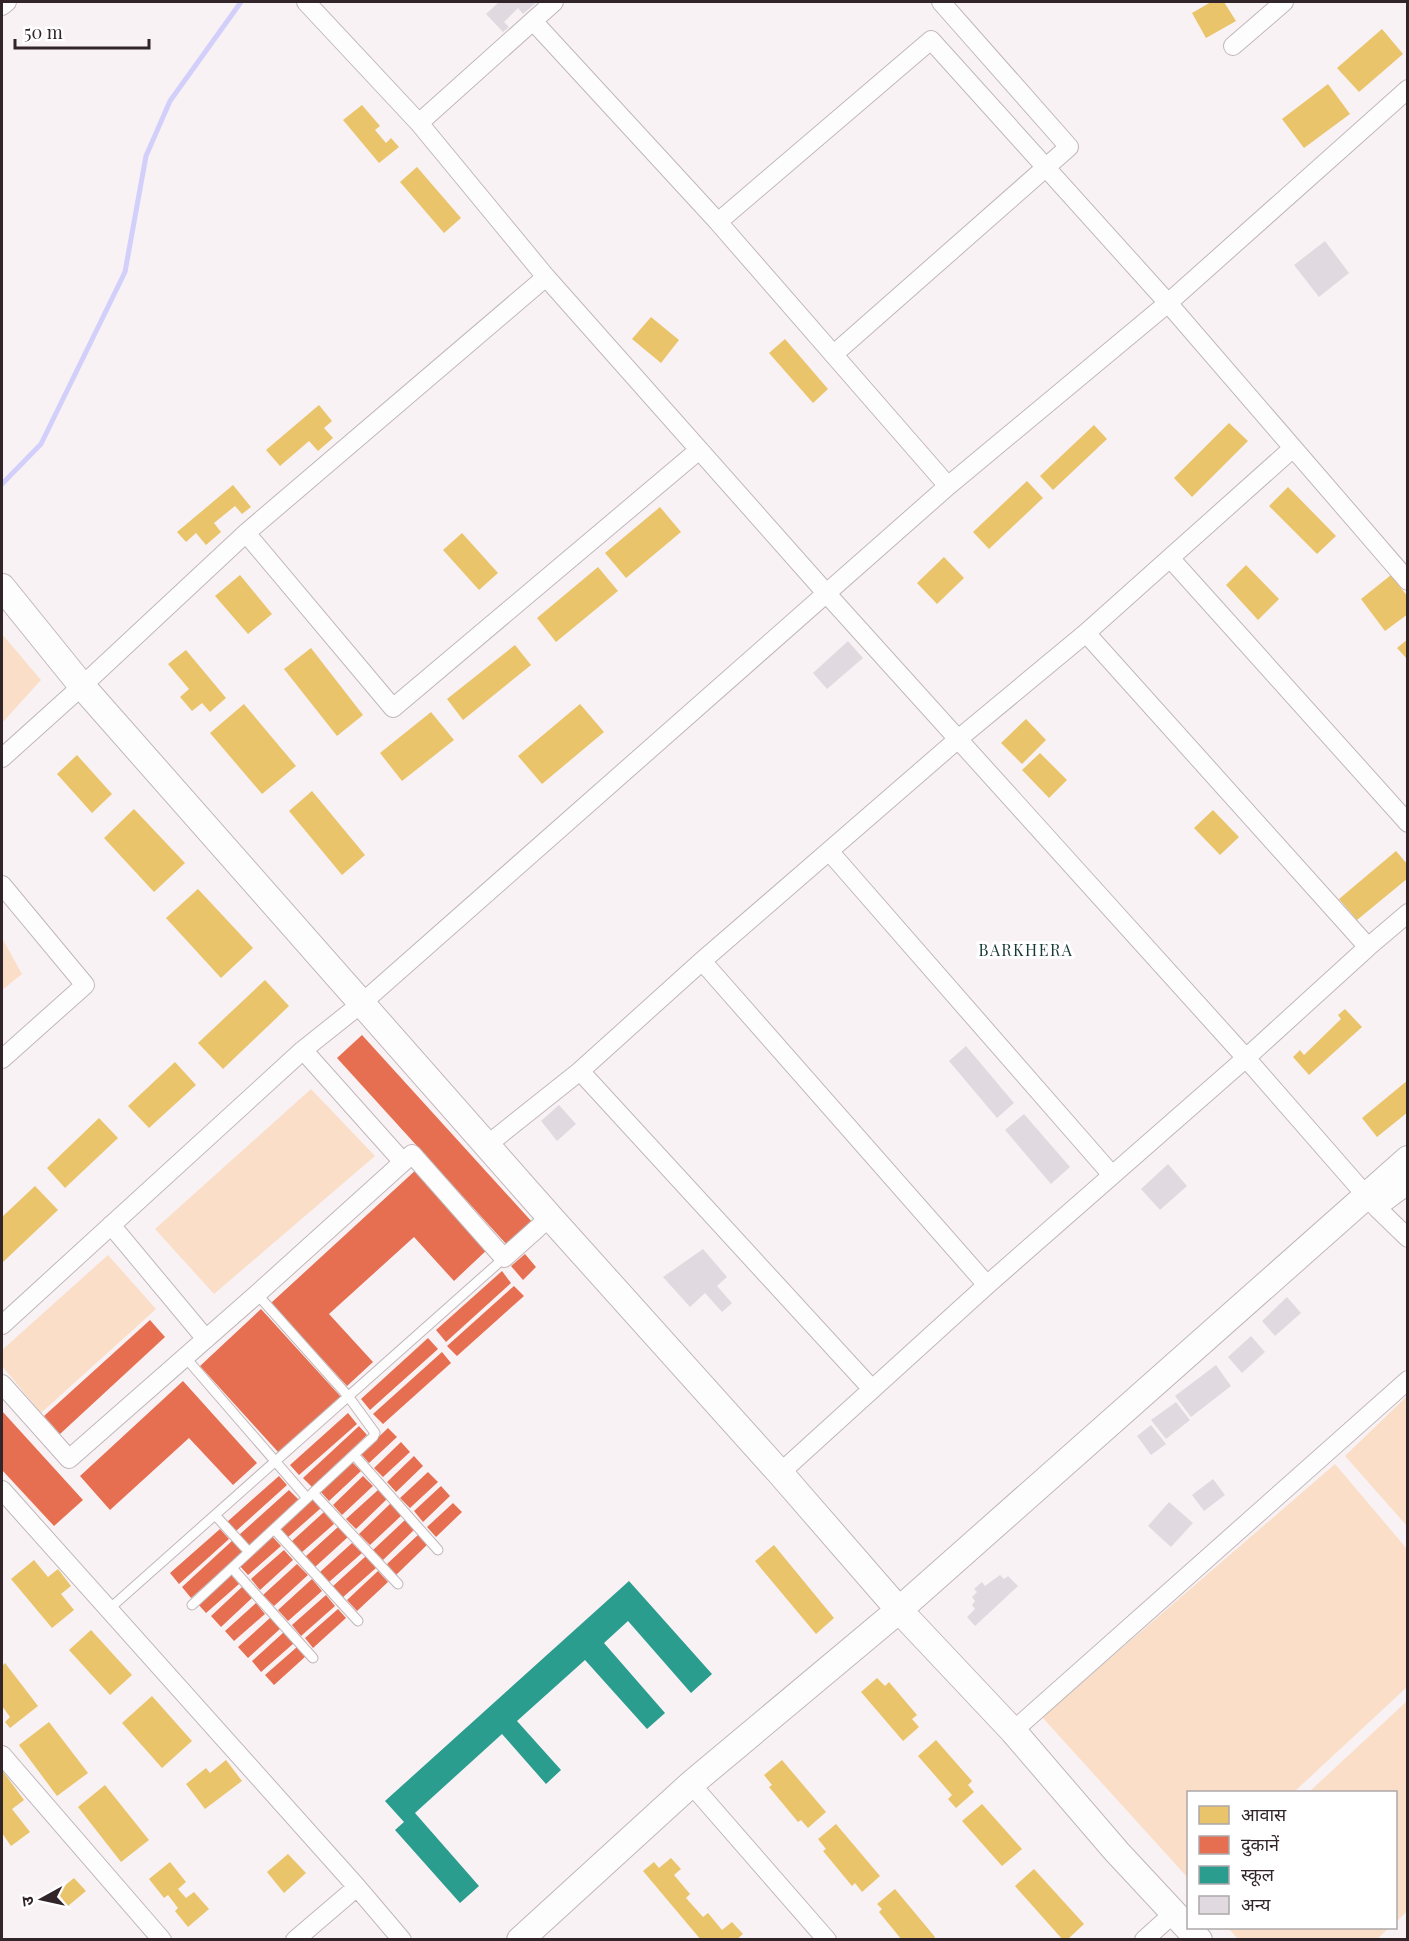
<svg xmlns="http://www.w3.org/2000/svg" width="1409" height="1941" viewBox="0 0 1409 1941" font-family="'Playfair Display','Noto Sans Devanagari',serif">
<rect width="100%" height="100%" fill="#f9f2f4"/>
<path fill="#fadec7" d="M2 634 41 680 2 723Z
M2 938 22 974 2 990Z
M311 1089 375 1156 214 1294 155 1229Z
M108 1255 156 1309 41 1413 2 1366V1350Z
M1407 1396V1526L1345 1456Z
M1335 1464 1407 1549V1687L1294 1792H1188V1878L1042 1717Z
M1407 1701V1911L1396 1922V1792H1309Z
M1228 1928H1389L1376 1940 1238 1939Z"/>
<path fill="#e9c46a" d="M1211 2H1224L1236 21 1206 38 1192 13Z
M1382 29 1403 54 1359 92 1337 68Z
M1328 84 1350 114 1304 148 1282 119Z
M362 105 380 126 375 130 386 143 391 138 399 147 379 163 343 120Z
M417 167 461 218 444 233 400 182Z
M651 317 679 340 661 363 632 339Z
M785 339 828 389 813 403 769 353Z
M319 405 332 421 324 428 333 438 318 451 309 441 280 466 266 450Z
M1229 423 1248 441 1192 497 1174 478Z
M1094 425 1107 439 1053 490 1040 476Z
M1027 481 1043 498 989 549 973 532Z
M233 485 251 507 242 514 235 506 214 523 221 532 206 545 196 533 186 542 177 532Z
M1288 487 1336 536 1317 554 1269 506Z
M660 507 681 532 626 578 605 553Z
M462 533 498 573 479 590 443 550Z
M944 557 964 578 937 604 917 583Z
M1246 565 1279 599 1258 620 1226 585Z
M598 567 618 591 556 642 537 618Z
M240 575 272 614 248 634 215 596Z
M1391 575 1408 597V614L1385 631 1361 599Z
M1408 639V660L1397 648Z
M515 645 531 665 463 720 447 699Z
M311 648 363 715 337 736 284 669Z
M186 650 226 698 210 712 202 703 192 711 180 697 189 689 168 664Z
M244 704 296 766 262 794 210 733Z
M580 704 604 732 542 784 518 756Z
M431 712 454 740 402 781 380 753Z
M1026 719 1046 740 1022 764 1001 743Z
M1040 753 1067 780 1049 798 1022 770Z
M77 755 112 794 92 813 57 774Z
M312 791 365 855 342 875 289 811Z
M134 809 185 863 154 892 104 838Z
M1213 810 1239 837 1220 855 1194 828Z
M1396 851 1408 865V878L1357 920 1339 899Z
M198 889 253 948 221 978 166 918Z
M265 980 289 1006 223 1069 198 1043Z
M1345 1009 1362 1027 1309 1075 1293 1057 1300 1050 1304 1055 1341 1019 1338 1015Z
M175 1062 196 1085 149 1128 128 1106Z
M1408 1080V1112L1377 1137 1362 1118Z
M99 1118 118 1138 65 1188 47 1168Z
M35 1186 58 1210 3 1262 2 1217Z
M774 1545 834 1618 816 1634 755 1561Z
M34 1560 48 1577 58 1569 71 1586 61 1594 74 1610 52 1628 11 1579Z
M91 1630 132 1675 110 1695 69 1650Z
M5 1663 38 1706 10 1728 5 1722 10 1717 2 1706V1666Z
M877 1678 885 1686 889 1682 917 1715 912 1719 919 1727 903 1741 861 1692Z
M152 1696 192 1741 162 1768 122 1723Z
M49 1722 88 1773 57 1796 19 1745Z
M936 1740 972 1781 968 1785 974 1792 956 1808 948 1799 952 1795 918 1756Z
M226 1760 242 1781 205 1809 186 1784 206 1768 210 1773Z
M782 1760 826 1812 808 1828 801 1820 798 1822 769 1787 772 1785 764 1775Z
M2 1770 24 1800 12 1809 30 1832 11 1846 2 1833Z
M105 1785 149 1840 121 1862 78 1807Z
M982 1804 1022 1849 1002 1866 962 1821Z
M836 1824 880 1876 862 1892 855 1883 852 1886 823 1851 826 1849 818 1839Z
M288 1854 306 1873 284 1893 267 1872Z
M671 1858 681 1869 674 1875 690 1894 686 1898 703 1917 708 1913 722 1930 732 1922 743 1934 736 1940H701L643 1871 654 1862 659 1868Z
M170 1862 186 1882 178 1889 186 1898 194 1892 209 1909 188 1927 175 1911 178 1908 168 1895 164 1898 149 1879Z
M1034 1869 1084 1924 1067 1940H1063L1015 1886Z
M74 1878 86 1891 68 1906 57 1892Z
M895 1889 935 1937 933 1940H902L879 1912 882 1909 877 1904Z"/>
<path fill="#e76f51" d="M362 1035 533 1223 508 1246 337 1058Z
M418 1168 490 1247 454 1281 414 1237 329 1314 373 1362 347 1386 271 1303Z
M525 1254 536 1267 523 1280 511 1266Z
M502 1271 511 1283 446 1342 436 1330Z
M514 1286 524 1296 457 1356 447 1346Z
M261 1309 341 1397 279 1453 200 1366Z
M150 1320 165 1337 60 1434 44 1416Z
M428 1338 438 1349 370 1410 361 1399Z
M442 1352 451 1363 383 1424 373 1414Z
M183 1381 257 1463 233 1485 189 1438 110 1510 80 1476Z
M2 1411 83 1500 54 1526 2 1470Z
M348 1413 357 1424 299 1475 290 1465Z
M359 1426 367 1435 312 1487 303 1478Z
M388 1428 397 1437 369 1463 361 1454Z
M401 1442 410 1452 383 1477 374 1468Z
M414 1456 423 1466 396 1492 387 1482Z
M351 1461 361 1471 329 1501 320 1491Z
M428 1472 438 1482 410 1508 400 1498Z
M279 1476 287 1485 236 1531 227 1522Z
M363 1476 373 1486 342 1515 333 1505Z
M441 1486 450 1496 423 1522 414 1511Z
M289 1490 300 1501 250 1546 239 1535Z
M378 1490 387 1499 356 1529 346 1519Z
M312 1498 321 1508 287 1538 278 1528Z
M391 1503 402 1515 370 1545 359 1534Z
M453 1503 462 1512 436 1537 427 1527Z
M324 1512 334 1524 301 1553 291 1542Z
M405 1520 415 1529 383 1560 373 1550Z
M338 1527 348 1537 315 1567 305 1557Z
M220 1529 229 1539 179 1584 170 1573Z
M419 1534 428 1544 396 1575 387 1564Z
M271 1535 281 1546 248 1575 238 1564Z
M233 1540 243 1552 191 1598 182 1587Z
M352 1543 362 1553 329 1582 320 1572Z
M284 1550 293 1560 260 1590 251 1579Z
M366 1556 376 1568 342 1598 332 1587Z
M297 1564 308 1575 274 1606 263 1595Z
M378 1571 388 1582 357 1611 347 1600Z
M230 1574 239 1584 206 1613 197 1603Z
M312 1579 322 1591 288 1621 278 1610Z
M242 1587 252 1598 221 1627 211 1616Z
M326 1595 335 1606 301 1636 292 1625Z
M256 1603 265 1614 234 1641 225 1631Z
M338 1609 346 1618 313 1648 305 1638Z
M271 1617 281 1628 248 1658 238 1647Z
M284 1632 294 1643 261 1672 252 1661Z
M297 1647 306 1656 274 1685 265 1675Z"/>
<path fill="#2a9d8f" d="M629 1581 712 1674 691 1693 628 1621 604 1643 665 1713 647 1729 585 1660 517 1721 561 1770 546 1784 502 1734 415 1813 479 1886 460 1903 395 1830 404 1822 385 1801Z"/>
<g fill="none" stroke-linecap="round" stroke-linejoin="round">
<path stroke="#d3cffb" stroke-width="5" d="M2 484 41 444 125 272 146 156 170 101 241 2"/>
</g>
<path fill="#e0d9df" d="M499 2H537L523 14 518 8 504 22 509 27 503 32 486 14Z
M1325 241 1349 273 1319 297 1294 265Z
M848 641 863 658 827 689 813 673Z
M966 1046 1014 1103 997 1118 949 1061Z
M559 1105 576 1124 557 1141 541 1121Z
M1024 1114 1070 1167 1051 1184 1005 1130Z
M1168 1164 1187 1186 1160 1210 1141 1189Z
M703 1249 727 1277 717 1286 732 1303 722 1312 705 1293 690 1307 663 1277Z
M1287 1297 1301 1313 1275 1336 1262 1321Z
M1251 1336 1265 1352 1242 1373 1228 1357Z
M1216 1365 1231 1386 1191 1417 1175 1396Z
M1176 1402 1190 1420 1166 1439 1151 1420Z
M1151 1425 1166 1444 1151 1455 1137 1436Z
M1213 1479 1225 1495 1204 1511 1192 1495Z
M1169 1502 1193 1523 1171 1547 1148 1526Z
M1000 1575 1004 1579 1008 1576 1018 1586 975 1626 967 1617 975 1609 972 1605 975 1601 972 1597 977 1592 974 1589 982 1582 985 1586Z"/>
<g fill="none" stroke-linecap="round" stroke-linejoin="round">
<g stroke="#c0b7ba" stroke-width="11">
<path id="service" d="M185 1357 307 1498
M354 1455 438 1550
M313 1493 398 1584
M215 1515 249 1552
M274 1529 358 1621
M232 1568 313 1658
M192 1605 373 1437 375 1433 348 1396 257 1294
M108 1610 504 1258"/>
</g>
<g stroke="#c0b7ba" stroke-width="20">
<path id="minor" d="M306 2 419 123 546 277 827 594 1246 1058 1377 1208 1408 1238
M2 6 7 2
M533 21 718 222 948 486
M1233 46 1284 2
M419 123 554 2
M718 222 931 40 1168 303 1408 581
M834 354 1069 147 941 2
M246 533 393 708 699 450
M1170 558 1408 823
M1086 633 1368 947
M2 758 82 686 246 533 546 277
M829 851 1112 1175
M2 885 85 985 2 1059
M702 961 987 1285
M303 1050 403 1162
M580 1071 872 1389
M487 1145 580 1071 702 961 829 851 957 740 1086 633 1293 448
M1377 1208 1408 1185
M111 1225 206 1339
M2 1325 303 1050 362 1003 948 486 1168 303 1408 89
M2 1384 69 1459 257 1294 412 1154 504 1258 550 1217
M780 1473 987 1285 1246 1058 1368 947 1408 913
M2 1490 357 1887 402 1940
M1013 1731 1408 1380
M2 1755 162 1940
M691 1784 827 1940
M295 1940 357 1887
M1144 1940 1175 1912"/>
</g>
<g stroke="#c0b7ba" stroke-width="28">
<path id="secondary" d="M2 587 82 686 550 1217 780 1473 899 1610 1013 1731 1117 1852 1199 1940
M520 1940 691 1784 899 1610 1408 1159"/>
</g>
<use href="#service" stroke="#fefdfd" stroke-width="9"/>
<use href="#minor" stroke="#fefdfd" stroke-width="18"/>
<use href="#secondary" stroke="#fefdfd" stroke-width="26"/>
</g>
<g text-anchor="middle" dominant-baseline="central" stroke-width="6" stroke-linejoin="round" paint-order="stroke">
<g font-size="16" letter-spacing="1.5" fill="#163833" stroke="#fff">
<text x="1026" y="949">BARKHERA</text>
</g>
</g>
<rect width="1409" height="1941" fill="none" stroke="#312529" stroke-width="6"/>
<rect x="1187" y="1791" width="210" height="138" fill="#ffffff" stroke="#ada8a9" stroke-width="1.5"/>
<rect x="1199" y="1806" width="30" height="18" fill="#e9c46a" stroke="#ada8a9" stroke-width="1.5"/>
<text x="1241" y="1821" font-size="18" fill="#312529">आवास</text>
<rect x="1199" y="1836" width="30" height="18" fill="#e76f51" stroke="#ada8a9" stroke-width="1.5"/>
<text x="1241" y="1851" font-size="18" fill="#312529">दुकानें</text>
<rect x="1199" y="1866" width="30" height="18" fill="#2a9d8f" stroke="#ada8a9" stroke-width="1.5"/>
<text x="1241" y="1881" font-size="18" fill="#312529">स्कूल</text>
<rect x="1199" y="1896" width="30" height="18" fill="#e0d9df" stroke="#ada8a9" stroke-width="1.5"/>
<text x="1241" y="1911" font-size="18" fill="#312529">अन्य</text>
<g transform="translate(42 1899) rotate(262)" stroke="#ffffff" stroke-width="4.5" paint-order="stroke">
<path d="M0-4.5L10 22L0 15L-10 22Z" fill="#312529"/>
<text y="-9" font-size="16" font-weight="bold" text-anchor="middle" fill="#312529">उ</text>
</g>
<path d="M15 39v9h134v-9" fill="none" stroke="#312529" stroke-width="3"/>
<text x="24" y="39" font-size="18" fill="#312529" stroke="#ffffff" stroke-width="4.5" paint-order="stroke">50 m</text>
</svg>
